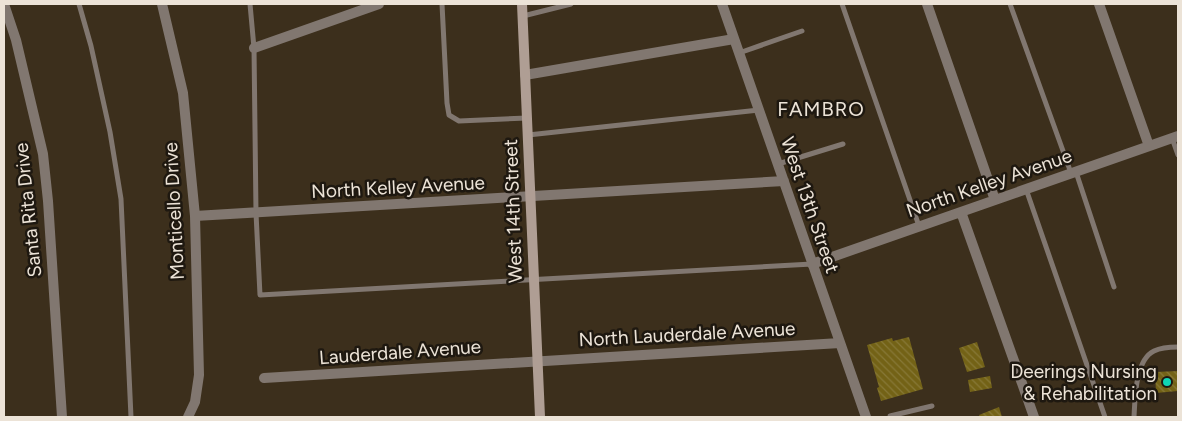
<svg xmlns="http://www.w3.org/2000/svg" width="1182" height="421" viewBox="0 0 1182 421" font-family="Figtree,sans-serif">
<defs>
<pattern id="building-back-hatch" width="6" height="6" patternUnits="userSpaceOnUse" patternTransform="scale(1.25)"><rect width="6" height="6" fill="#736216"/><path d="M-1 5l2 2M0 0l6 6M5-1l2 2" fill="none" stroke="#877837"/></pattern>
</defs>
<rect width="100%" height="100%" fill="#3c2f1c"/>
<path fill="url(#building-back-hatch)" d="M909 337 923 389 881 401 877 388 879 387 867 345 892 338 893 341Z
M977 342 985 367 967 372 959 348Z
M1178 371V391L1156 393 1155 372Z
M990 376 992 388 970 392 968 380Z
M999 407 1002 417H980L979 415Z"/>
<g fill="none" stroke-linecap="round" stroke-linejoin="round">
<path stroke="#817770" stroke-width="5" d="M79 4 91 46 110 132 121 199 131 417
M250 4 254 48 256 213 260 295 812 264
M442 4 447 103 449 115 459 121 527 118
M842 4 919 226
M1010 4 1071 173
M523 16 571 4
M739 53 802 31
M528 135 759 110
M1172 138 1178 155
M778 164 843 144
M1076 172 1114 287
M1026 189 1105 417
M890 417V416L932 406
M1134 417C1135 399 1135 360 1154 351 1162 347 1171 347 1178 347"/>
<path stroke="#817770" stroke-width="10" d="M4 4 16 40 43 154 48 201 62 417
M162 4 183 93 195 216 199 375 195 402 188 417
M722 4 866 417
M927 4 995 200
M1099 4 1149 146
M254 48 379 4
M525 75 734 39
M961 212 1034 417
M195 216 784 181
M812 264 1178 136
M264 378 840 343"/>
<path stroke="#af9e94" stroke-width="10" d="M522 4 540 417"/>
</g>
<circle fill="#0fd5b4" stroke="#1e1810" stroke-width="2" cx="1167" cy="382" r="5"/>
<g text-anchor="middle" dominant-baseline="central" stroke-width="5" stroke-linejoin="round" paint-order="stroke">
<g font-size="19" fill="#ece3d7" stroke="#1e1810">
<text transform="translate(989 183) rotate(-19)">North Kelley Avenue</text>
<text transform="translate(398 187) rotate(-3)">North Kelley Avenue</text>
<text transform="translate(810 205) rotate(71)">West 13th Street</text>
<text transform="translate(28 210) rotate(-96)">Santa Rita Drive</text>
<text transform="translate(174 211) rotate(-93)">Monticello Drive</text>
<text transform="translate(513 211) rotate(-92)">West 14th Street</text>
<text transform="translate(687 334) rotate(-3)">North Lauderdale Avenue</text>
<text transform="translate(400 352) rotate(-4)">Lauderdale Avenue</text>
</g>
<g font-size="19" fill="#ece3d7" stroke="#1e1810" text-anchor="end">
<text x="1157" y="371">Deerings Nursing<tspan x="1157" dy="22">&amp; Rehabilitation</tspan></text>
</g>
<g font-size="20" letter-spacing="1" fill="#ece3d7" stroke="#1e1810">
<text x="821" y="109">FAMBRO</text>
</g>
</g>
<rect width="1182" height="421" fill="none" stroke="#ece3d7" stroke-width="10"/>
</svg>
